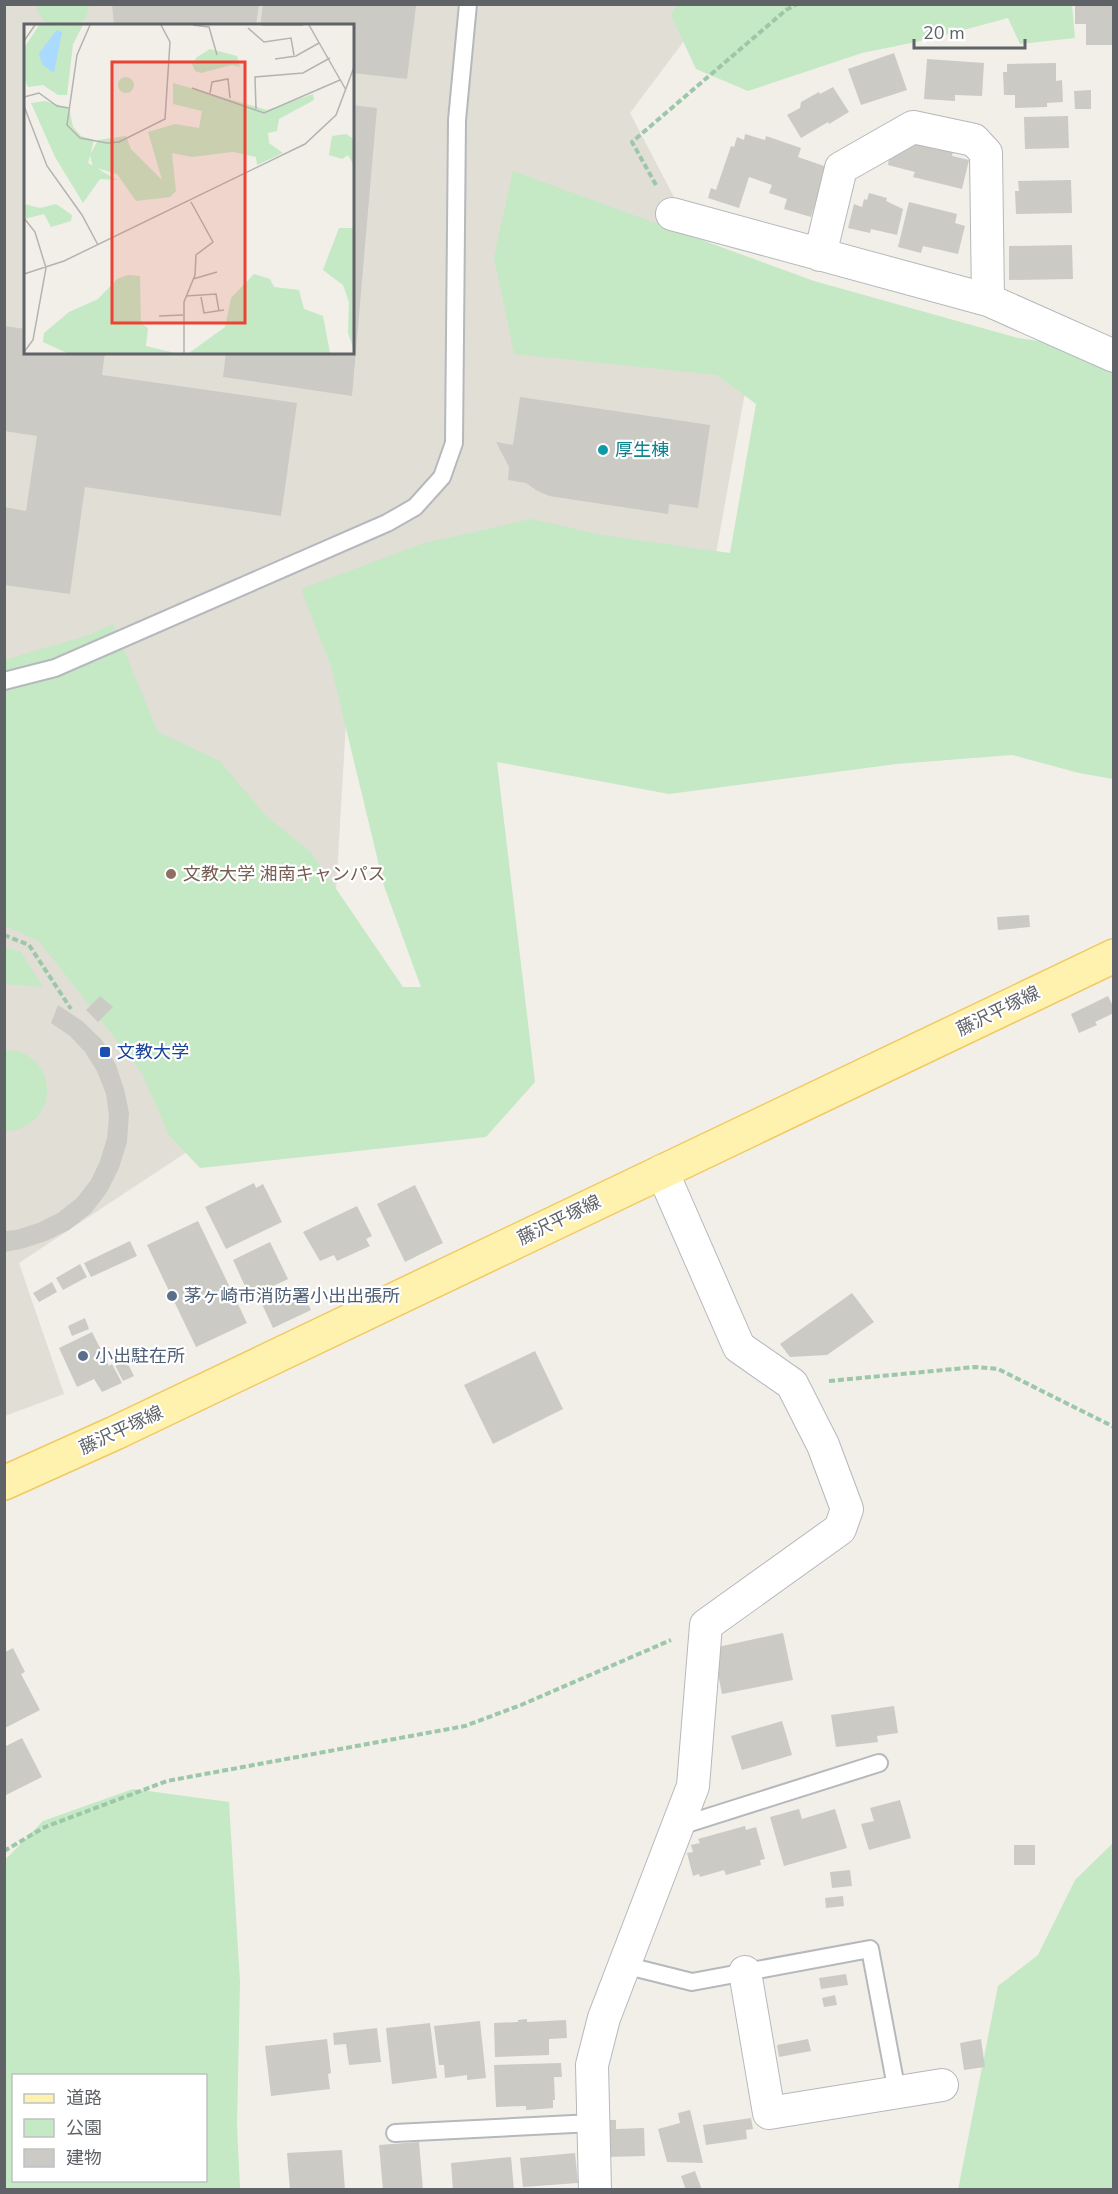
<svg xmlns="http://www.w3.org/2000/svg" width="1118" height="2194" viewBox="0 0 1118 2194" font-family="'Nunito Sans','Noto Sans JP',sans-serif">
<rect width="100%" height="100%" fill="#f1efe8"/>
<path fill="#e1ded6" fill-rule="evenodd" d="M4 5H711L630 113 753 348 711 581 348 689 326 1060 19 1263 64 1394 5 1416ZM26 26H352V352H26Z"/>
<path fill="#c5e8c5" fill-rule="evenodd" d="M38 5V4L90 5 85 19 74 25 46 24 37 11Z
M677 5H1072L1075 38 1020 44 1008 18 930 39 862 53 748 91 696 69 671 15Z
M513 171 814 281 1018 338 1113 352V779L1079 773 1012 755 896 764 669 794 497 762 535 1082 486 1137 200 1168 169 1135 142 1073 39 941 5 926 4 660 89 635 113 624 158 732 220 761 266 816 311 852 403 987H421L384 886 331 666 301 589 421 544 531 519 602 535 730 553 756 404 717 375 514 354 494 257Z
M4 947 21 952 43 987 5 984Z
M5 1050C58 1050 64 1126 5 1132Z
M133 1789 229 1802 240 1982 237 2126 240 2189H5V1860L43 1821ZM14 2076H206V2180H14Z
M1113 1843V2189L958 2190 998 1986 1038 1955 1075 1880Z"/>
<path fill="#cccac5" d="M112 4H259L256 26H114Z
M263 4 416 6 407 79 352 73V26H260Z
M1075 4H1114V45H1086V24H1075Z
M894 53 907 90 861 105 848 69Z
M927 59 984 63 982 96 955 95V101L924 99Z
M1056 63V81L1062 80 1063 102 1047 103V107L1015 108V95H1004L1003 72H1007V64Z
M833 87 849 112 829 124 828 122 801 138 787 115 800 108 801 102 819 92 820 94Z
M1091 90V109H1075L1074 91Z
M352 105 377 108 352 396 223 377 226 352H352Z
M1068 116 1069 148 1025 149 1024 117Z
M745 134 765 140 766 136 801 148 798 157 827 167 811 217 784 209 787 199 769 193 772 185 749 177 739 208 708 198 711 188 716 190 731 146 734 147 737 137 744 140Z
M918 140 954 147 952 156 969 160 962 189 913 177 915 172 888 165 889 157Z
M1071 180 1072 213 1016 214 1015 191H1019L1018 181Z
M869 193 887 198 886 201 903 209 897 235 871 229 870 233 848 228 854 204 862 207 864 199 867 200Z
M909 202 957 214 955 223 965 226 958 254 923 246 921 253 898 247Z
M1072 245 1073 279 1009 280V246Z
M4 326 26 329V352H105L102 375 297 403 281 516 85 487 70 594 4 585V507L26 511 37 436 4 431Z
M520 397 710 425 698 508 669 504 668 514 549 496 536 490 526 483 508 480 509 467 496 442 513 445Z
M1029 915 1030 927 998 930 997 917Z
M100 996 113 1007 98 1022 86 1010Z
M1108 996 1114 1008V1013L1095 1022 1097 1025 1079 1033 1071 1014Z
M58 1005 82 1021 102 1040 116 1065 124 1089 129 1113 127 1142 119 1168 107 1192 91 1213 69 1230 46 1241 21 1249 5 1252V1231L16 1230 38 1223 58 1213 77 1198 91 1180 100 1161 107 1138 109 1116 106 1094 97 1071 85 1052 70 1036 51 1023Z
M254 1183 256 1188 263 1184 282 1222 226 1249 205 1207Z
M415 1185 443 1243 405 1262 377 1204Z
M357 1206 372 1236 366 1239 370 1246 337 1261 334 1255 320 1261 303 1232Z
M198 1221 247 1323 196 1347 147 1245Z
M130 1241 137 1256 91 1277 84 1263Z
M270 1242 288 1279 250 1297 233 1260Z
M80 1264 87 1277 63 1290 56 1278Z
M52 1282 57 1292 39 1302 33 1293Z
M299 1285 311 1310 273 1328 261 1302Z
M852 1293 874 1322 827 1355 790 1357 780 1344Z
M85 1318 89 1329 72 1336 68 1326Z
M92 1332 109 1366 112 1364 122 1383 102 1392 94 1379 77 1387 59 1348Z
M535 1351 563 1409 493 1444 464 1385Z
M122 1352 134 1376 123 1381 111 1357Z
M783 1633 793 1680 722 1694 713 1648Z
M13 1648 25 1672 21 1674 40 1710 5 1728V1652Z
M894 1706 898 1733 877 1736 878 1742 836 1747 831 1715Z
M782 1721 792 1755 742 1770 731 1736Z
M22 1738 42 1777 4 1796V1747Z
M900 1800 911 1838 869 1850 861 1824 874 1821 870 1808Z
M799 1809 802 1819 835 1809 847 1848 784 1866 770 1817Z
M745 1826 746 1830 756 1827 765 1859 760 1860 761 1865 726 1875 724 1870 700 1877 699 1874 693 1876 687 1853 693 1852 691 1845 700 1843 698 1839Z
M1014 1845H1035V1865H1014Z
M850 1870 852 1886 832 1888 830 1872Z
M843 1896 844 1906 826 1908 825 1898Z
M846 1974 848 1985 821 1989 819 1978Z
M835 1995 837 2005 824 2007 822 1998Z
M527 2019V2022L566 2020 567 2038 549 2039V2055L495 2057 494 2023 518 2022V2020Z
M480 2021 486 2078 467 2080V2075L445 2078 444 2065H439L434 2026Z
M430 2023 437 2078 392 2084 386 2028Z
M377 2028 381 2062 349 2065 346 2044 334 2045 333 2033Z
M327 2039 331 2073 328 2074 330 2089 271 2096 265 2046Z
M808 2039 811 2051 779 2057 777 2045Z
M981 2039 985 2067 964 2070 960 2043Z
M561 2063 562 2077H554L555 2100H553V2108L526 2110V2106L496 2107 494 2065Z
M690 2110 703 2163 667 2162 658 2129 680 2123 678 2113Z
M751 2118 753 2129 746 2130 747 2139 706 2145 703 2125Z
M606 2120H616V2129L644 2128 645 2156 607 2157Z
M419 2142 423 2190H383L379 2145Z
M342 2150 345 2190H290L287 2153Z
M575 2153 578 2183 523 2187 520 2158Z
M511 2157 514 2190H453L451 2163Z
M695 2171 702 2190H686L681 2176Z"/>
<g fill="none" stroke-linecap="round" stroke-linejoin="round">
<g stroke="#b5b8bc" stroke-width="20">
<path id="lane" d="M4 681 55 668 387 523 415 507 442 477 454 443 457 120 468 4
M677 1827 879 1763
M624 1965 692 1982 870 1949 897 2092
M395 2133 593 2123"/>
</g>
<g stroke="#b5b8bc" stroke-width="34">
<path id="street" d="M672 214 988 300 1114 356
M820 255 841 168 913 127 974 140 986 153 988 300
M745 1972 769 2113 942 2085
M595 2190 592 2065 604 2018 693 1786 706 1625 840 1529 847 1509 823 1445 792 1384 739 1347 662 1171"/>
</g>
<g stroke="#f2c960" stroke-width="36">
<path id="primary" d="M4 1483 115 1433 1114 956"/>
</g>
<path stroke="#9cc7a9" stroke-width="4" stroke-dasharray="6 3" stroke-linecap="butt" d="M656 185 632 142 786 10 797 4
M4 935 29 945 71 1009
M829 1381 975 1367 998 1369 1114 1427
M4 1851 45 1827 167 1781 465 1726 521 1705 671 1640"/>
<use href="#lane" stroke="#fff" stroke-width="16"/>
<use href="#street" stroke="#fff" stroke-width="32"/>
<use href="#primary" stroke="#fff2af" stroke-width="33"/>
</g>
<circle fill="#0f9aa8" stroke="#fff" stroke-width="2" cx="603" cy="450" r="6"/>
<circle fill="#8d6e63" stroke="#fff" stroke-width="2" cx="171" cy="874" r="6"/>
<rect fill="#1a4fb4" stroke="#fff" stroke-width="2" x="99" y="1046" width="12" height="12" rx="3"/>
<g fill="#5c6f8a" stroke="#fff" stroke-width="2">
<circle cx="172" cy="1296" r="6"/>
<circle cx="83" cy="1356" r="6"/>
</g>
<g text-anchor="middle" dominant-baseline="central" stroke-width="4.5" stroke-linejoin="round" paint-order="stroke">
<g font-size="18" fill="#0d838f" stroke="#fff" text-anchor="start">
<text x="615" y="450">厚生棟</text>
</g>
<g font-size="18" fill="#785e54" stroke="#fff" text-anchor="start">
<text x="183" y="874">文教大学 湘南キャンパス</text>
</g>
<g font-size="18" fill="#5f6368" stroke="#fff">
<text transform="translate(998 1011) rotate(-26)">藤沢平塚線</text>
<text transform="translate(559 1220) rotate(-26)">藤沢平塚線</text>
<text transform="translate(121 1430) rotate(-25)">藤沢平塚線</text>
</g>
<g font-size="18" fill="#164399" stroke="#fff" text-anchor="start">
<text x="117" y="1052">文教大学</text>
</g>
<g font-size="18" fill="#4e5e75" stroke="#fff" text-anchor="start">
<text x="184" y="1296">茅ヶ崎市消防署小出出張所</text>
<text x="95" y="1356">小出駐在所</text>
</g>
</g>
<g transform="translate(24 24)">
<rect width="330" height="330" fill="#f1efe8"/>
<path d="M15 1H59L49 20 43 71H34L19 61 4 63 0 54V24ZM186 25 213 32 216 43 208 41 177 49 171 47 168 40 173 33ZM94 61a8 8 0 1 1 16 0a8 8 0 1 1-16 0ZM149 59 243 86 289 70 290 76 255 95 253 107 244 109 245 119 259 129 233 141 232 133 209 128 168 133 148 129 152 167 146 173 112 177 93 150 69 143 66 131 74 116 102 112 107 125 138 156 124 108 151 100 175 104 178 87 149 80ZM21 77 45 84 49 103 57 112 70 116 64 139 93 156 76 155 59 179 31 133 7 79ZM322 110 330 115V142L324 131 318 135 305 131 308 112ZM0 180 16 184 32 180 48 191 47 197 27 203 20 190 0 195ZM315 204H330V326L324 309 325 278 319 261 299 246ZM230 250 246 255 250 263 275 266 280 285 299 292 306 329H165L201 303 207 274ZM104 251 116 252 117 299 124 304 122 322 151 329H43L19 318 20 309 45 288 74 275 93 255Z" fill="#c5e8c5"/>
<path d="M33 6 38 8 30 49 18 40 15 29Z" fill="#aadaff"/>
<path fill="none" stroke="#b3b3b1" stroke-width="1.5" d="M66 1 53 31 43 101 56 114 83 119 95 118 141 95 146 18 137 1M169 1 185 3 193 31M238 1H279M285 1 322 66M224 4 240 18 267 14 270 31M0 17 11 1M251 35 272 32 295 19M168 64 240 89 316 56M186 69 188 58 204 55 206 74M0 73 15 69 33 82 45 84M0 82 23 142 58 191 74 221M232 85 231 53 279 49 306 34M0 194 11 208 22 244 9 316 0 328M0 250 40 237 281 120 312 91 330 43M169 255 193 248M162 272 192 270 195 287M177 273 180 289 200 286M135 292 159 291M160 329V278L171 251 172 231 189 218 167 178"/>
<path fill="#ea4335" fill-opacity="0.15" stroke="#ea4335" stroke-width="3" d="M88 38H221V299H88Z"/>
<rect width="330" height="330" fill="none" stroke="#5f6368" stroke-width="3"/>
</g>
<rect width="1118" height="2194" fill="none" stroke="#5f6368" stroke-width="12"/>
<rect x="12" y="2074" width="195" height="108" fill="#ffffff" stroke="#bfc1c3" stroke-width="1.5"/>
<rect x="24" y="2094" width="30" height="9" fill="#fff2af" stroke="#bfc1c3" stroke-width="1.5"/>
<text x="66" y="2104" font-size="18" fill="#5f6368">道路</text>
<rect x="24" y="2119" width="30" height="18" fill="#c5e8c5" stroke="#bfc1c3" stroke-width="1.5"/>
<text x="66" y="2134" font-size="18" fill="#5f6368">公園</text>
<rect x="24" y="2149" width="30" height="18" fill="#cccac5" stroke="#bfc1c3" stroke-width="1.5"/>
<text x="66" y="2164" font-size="18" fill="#5f6368">建物</text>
<path d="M914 39v9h111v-9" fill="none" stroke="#5f6368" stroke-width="3"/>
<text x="923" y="39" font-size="18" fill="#5f6368" stroke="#ffffff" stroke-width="4.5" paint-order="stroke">20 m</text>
</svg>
